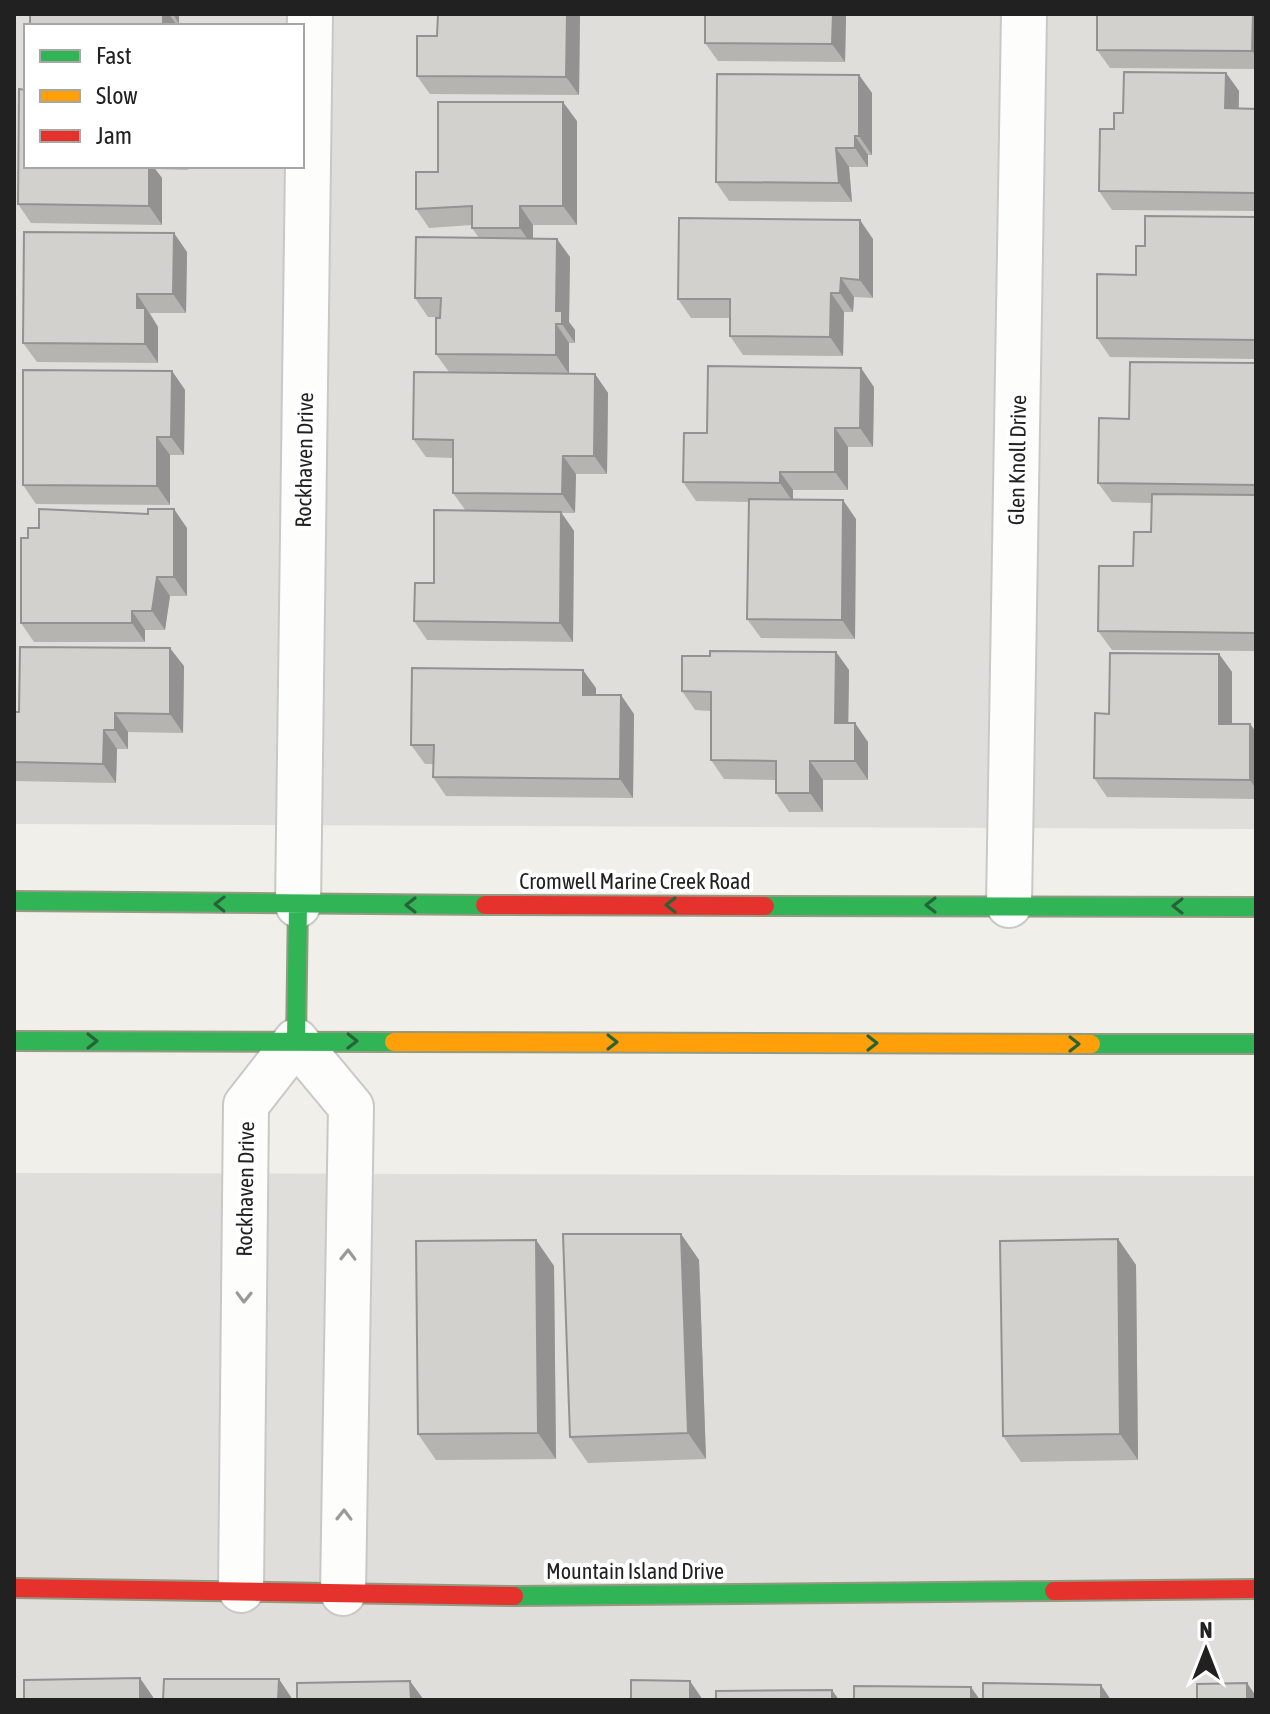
<svg xmlns="http://www.w3.org/2000/svg" width="1270" height="1714" viewBox="0 0 1270 1714" font-family="'Asap Condensed',sans-serif">
<rect width="100%" height="100%" fill="#f0efea"/>
<path fill="#dfdedb" fill-rule="evenodd" d="M14 14H1256V829L14 824ZM26 26H302V166H26Z
M14 1173 1256 1176V1700H14Z"/>
<g fill="none" stroke-linecap="round" stroke-linejoin="round">
<g stroke="#c8c8c6" stroke-width="48">
<path id="street" d="M298 905 310 14
M1009 905 1024 14
M241 1590 246 1105 296 1041 351 1107 343 1593"/>
</g>
<g stroke="#949a82" stroke-width="22">
<path id="fast" d="M14 901 485 905
M765 906 1256 907
M14 1041 394 1042
M296 1041 298 905
M1091 1044H1256
M514 1596 1054 1591"/>
</g>
<g stroke="#949a82" stroke-width="22">
<path id="slow" d="M394 1042 1091 1044"/>
</g>
<g stroke="#949a82" stroke-width="22">
<path id="jam" d="M485 905 765 906
M14 1588 514 1596
M1054 1591 1256 1589"/>
</g>
<use href="#street" stroke="#fdfdfc" stroke-width="44"/>
<use href="#fast" stroke="#30b455" stroke-width="18"/>
<use href="#slow" stroke="#ff9f0a" stroke-width="18"/>
<use href="#jam" stroke="#e5322d" stroke-width="18"/>
</g>
<path fill="#b5b4b0" d="M30 14H179V24H176Z
M580 14 579 95 430 94 417 76 437 36Z
M1256 14V69L1110 68 1097 50Z
M846 16 845 62 718 61 705 43Z
M1226 73 1239 91V109H1256V211L1112 210 1099 191 1123 113Z
M859 75 872 93V155H868V167H849L852 202 729 201 716 182Z
M577 121V225H533V238L570 257 569 322 575 330V343H569V374H595L608 393 607 474H576L575 513H561L574 531 573 642 427 640 414 621 434 583 466 511 453 493V458L426 457 413 439 449 372 436 354 440 317H428L415 298 479 238 472 228V225L429 228 416 209 438 172Z
M26 166H188V170L155 169 162 178V225L31 223 18 204Z
M1256 217V359L1110 357 1097 338 1136 275 1145 246Z
M873 239V298L854 297 853 312H844L843 356 743 355 730 336V318H691L678 299Z
M187 252 186 313H150L158 327V363L37 362 23 343Z
M1256 363V651L1112 650 1098 631 1151 532 1152 503 1112 502 1098 483 1129 419Z
M172 371 185 390 184 455H170V505L36 504 23 485Z
M874 387 873 447H848V490H793V500L856 519 855 639 761 638 747 619 749 502 696 501 683 482 707 433Z
M187 528V596H170L165 630H145V642H34L21 623Z
M836 652 849 670 848 723 868 742V780H823V812H789L776 793V780L724 779 711 760V711L695 710 682 691 710 656Z
M1219 654 1232 672V724H1250L1256 732V799L1107 797 1094 778 1109 714Z
M184 666 183 733 128 732V749H117L116 783 14 781V712H19Z
M596 688V695L634 714 633 798 446 796 433 777 434 764H425L411 745Z
M681 1234 699 1260 706 1459 588 1463 570 1437Z
M1118 1239 1136 1265 1138 1460 1021 1462 1003 1436Z
M536 1240 554 1266 556 1459 436 1460 418 1434Z"/>
<path fill="#939290" d="M163 14H169L176 24V26H163Z
M173 14H179V24Z
M567 14H580L579 95 566 77Z
M833 14H845L846 16 845 62 832 44Z
M1253 14H1256V56L1252 51Z
M1226 73 1239 91 1238 127 1225 108Z
M859 75 872 93V155L859 136Z
M563 102 577 121V225L563 206Z
M855 136 868 155V167L855 148Z
M836 148 849 167 852 202 839 183Z
M145 166H153L162 178V225L149 206Z
M520 206 533 225V247L520 228Z
M860 220 873 239V298L860 280Z
M174 233 187 252 186 313 173 294Z
M557 239 570 257 569 322 575 330V343L562 324 556 311Z
M841 278 854 297 853 312 840 293Z
M831 293 844 312 843 356 830 337Z
M137 294 158 327V363L145 344 137 308Z
M556 324 569 343V374L556 355Z
M861 368 874 387 873 447 860 428Z
M172 371 185 390 184 455 171 437Z
M595 374 608 393 607 474 594 456Z
M835 428 848 447V490L835 472Z
M157 437 170 455V505L157 486Z
M563 456 576 474 575 513 562 494Z
M780 472 793 490V502L780 483Z
M843 500 856 519 855 639 842 620Z
M174 509 187 528V596L174 577Z
M561 512 574 531 573 642 560 623Z
M157 577 170 596 165 630 152 611Z
M132 611 145 630V642L132 623Z
M170 648 184 666 183 733 170 714Z
M836 652 849 670 848 742 835 723Z
M1219 654 1232 672V743L1219 724Z
M583 670 596 688V714L583 695Z
M621 695 634 714 633 798 620 779Z
M115 713 128 732V749L115 730Z
M855 723 868 742V780L855 761Z
M1250 724 1256 732V789L1250 780Z
M104 730 117 749 116 783 103 764Z
M810 761 823 780V812L810 793Z
M681 1234 699 1260 706 1459 688 1433Z
M1118 1239 1136 1265 1138 1460 1120 1434Z
M536 1240 554 1266 556 1459 538 1433Z
M140 1678 155 1700H140Z
M279 1679 293 1700H278Z
M410 1681 424 1700H411Z
M690 1681 703 1700H690Z
M1247 1683 1256 1696V1700H1247Z
M1101 1685 1111 1700H1101Z
M971 1687 980 1700H971Z
M832 1690 839 1700H832Z"/>
<path fill="#d2d1cd" stroke="#939290" stroke-width="2" d="M30 14H163V26H30Z
M438 14H567L566 77 417 76V36H437Z
M705 14H833L832 44 705 43Z
M1097 14H1253L1252 51 1097 50Z
M1124 72 1226 73 1225 108 1256 109V193L1099 191 1100 129H1114V113H1123Z
M717 74 859 75V136H855V148H836L839 183 716 182Z
M19 89 26 90V166H149V206L18 204Z
M438 102H563V206H520V228H472V206L416 209V172H438Z
M1145 216 1256 217V340L1097 338V274L1136 275V246H1145Z
M679 218 860 220V280L841 278 840 293H831L830 337 730 336V299H678Z
M24 232 174 233 173 294H137V308H145V344L23 343Z
M416 237 557 239 556 311H562V324H556V355L436 354V318H440L441 298H415Z
M1130 362 1256 363V485L1098 483 1099 418 1129 419Z
M708 366 861 368 860 428H835V472H780V483L683 482 684 433H707Z
M23 370 172 371 171 437H157V486L23 485Z
M414 372 595 374 594 456H563L562 494 453 493V440L413 439Z
M1152 494 1256 495V633L1098 631 1099 566H1133L1134 532H1151Z
M749 499 843 500 842 620 747 619Z
M39 509 148 514V509H174V577H157L152 611H132V623H21V538H28V528H39Z
M434 510 561 512 560 623 414 621 415 583H434Z
M20 647 170 648V714L115 713V730H104L103 764 14 762V712H19Z
M710 651 836 652 835 723H855V761H810V793H776V761L711 760V692L682 691V656H710Z
M1110 653 1219 654V724H1250V780L1094 778 1095 713 1109 714Z
M412 668 583 670V695H621L620 779 433 777 434 745H411Z
M563 1234H681L688 1433 570 1437Z
M1118 1239 1120 1434 1003 1436 1000 1241Z
M536 1240 538 1433 418 1434 416 1241Z
M140 1678V1700H24V1680Z
M164 1679H279L278 1700H163Z
M631 1680 690 1681V1700H631Z
M410 1681 411 1700H297V1683Z
M983 1683 1101 1685V1700H983Z
M1247 1683V1700H1197V1684Z
M854 1686 971 1687V1700H854Z
M832 1690V1700H716V1691Z"/>
<defs><path id="oneway-chevron" d="M-2-3.5L2.5 0L-2 3.5" fill="none" stroke-width="1.6" stroke-linecap="round" stroke-linejoin="round" transform="scale(2)"/></defs>
<g stroke="#286338">
<use href="#oneway-chevron" transform="translate(220 904) rotate(-179)"/>
<use href="#oneway-chevron" transform="translate(411 905) rotate(180)"/>
<use href="#oneway-chevron" transform="translate(671 905) rotate(180)"/>
<use href="#oneway-chevron" transform="translate(931 905) rotate(180)"/>
<use href="#oneway-chevron" transform="translate(1178 906) rotate(-180)"/>
<use href="#oneway-chevron" transform="translate(92 1041)"/>
<use href="#oneway-chevron" transform="translate(352 1041) rotate(1)"/>
<use href="#oneway-chevron" transform="translate(612 1042)"/>
<use href="#oneway-chevron" transform="translate(872 1043)"/>
<use href="#oneway-chevron" transform="translate(1074 1044)"/>
</g>
<g stroke="#9a9a99">
<use href="#oneway-chevron" transform="translate(348 1255) rotate(-89)"/>
<use href="#oneway-chevron" transform="translate(244 1297) rotate(91)"/>
<use href="#oneway-chevron" transform="translate(344 1515) rotate(-89)"/>
</g>
<g text-anchor="middle" dominant-baseline="central" stroke-width="8" stroke-linejoin="round" paint-order="stroke">
<g font-size="22" fill="#212121" stroke="#fff">
<text transform="translate(304 460) rotate(-89)">Rockhaven Drive</text>
<text transform="translate(1017 460) rotate(-89)">Glen Knoll Drive</text>
<text x="635" y="881">Cromwell Marine Creek Road</text>
<text transform="translate(245 1189) rotate(-89)">Rockhaven Drive</text>
<text x="635" y="1571">Mountain Island Drive</text>
</g>
</g>
<rect width="1270" height="1714" fill="none" stroke="#212121" stroke-width="32"/>
<rect x="24" y="24" width="280" height="144" fill="#ffffff" stroke="#a6a6a6" stroke-width="2"/>
<rect x="40" y="50" width="40" height="12" fill="#30b455" stroke="#a6a6a6" stroke-width="2"/>
<text x="96" y="64" font-size="24" fill="#212121">Fast</text>
<rect x="40" y="90" width="40" height="12" fill="#ff9f0a" stroke="#a6a6a6" stroke-width="2"/>
<text x="96" y="104" font-size="24" fill="#212121">Slow</text>
<rect x="40" y="130" width="40" height="12" fill="#e5322d" stroke="#a6a6a6" stroke-width="2"/>
<text x="96" y="144" font-size="24" fill="#212121">Jam</text>
<g transform="translate(1206 1650)" stroke="#ffffff" stroke-width="6" paint-order="stroke">
<path d="M0-6L14 30L0 20L-14 30Z" fill="#212121"/>
<text y="-12" font-size="22" font-weight="bold" text-anchor="middle" fill="#212121">N</text>
</g>
</svg>
